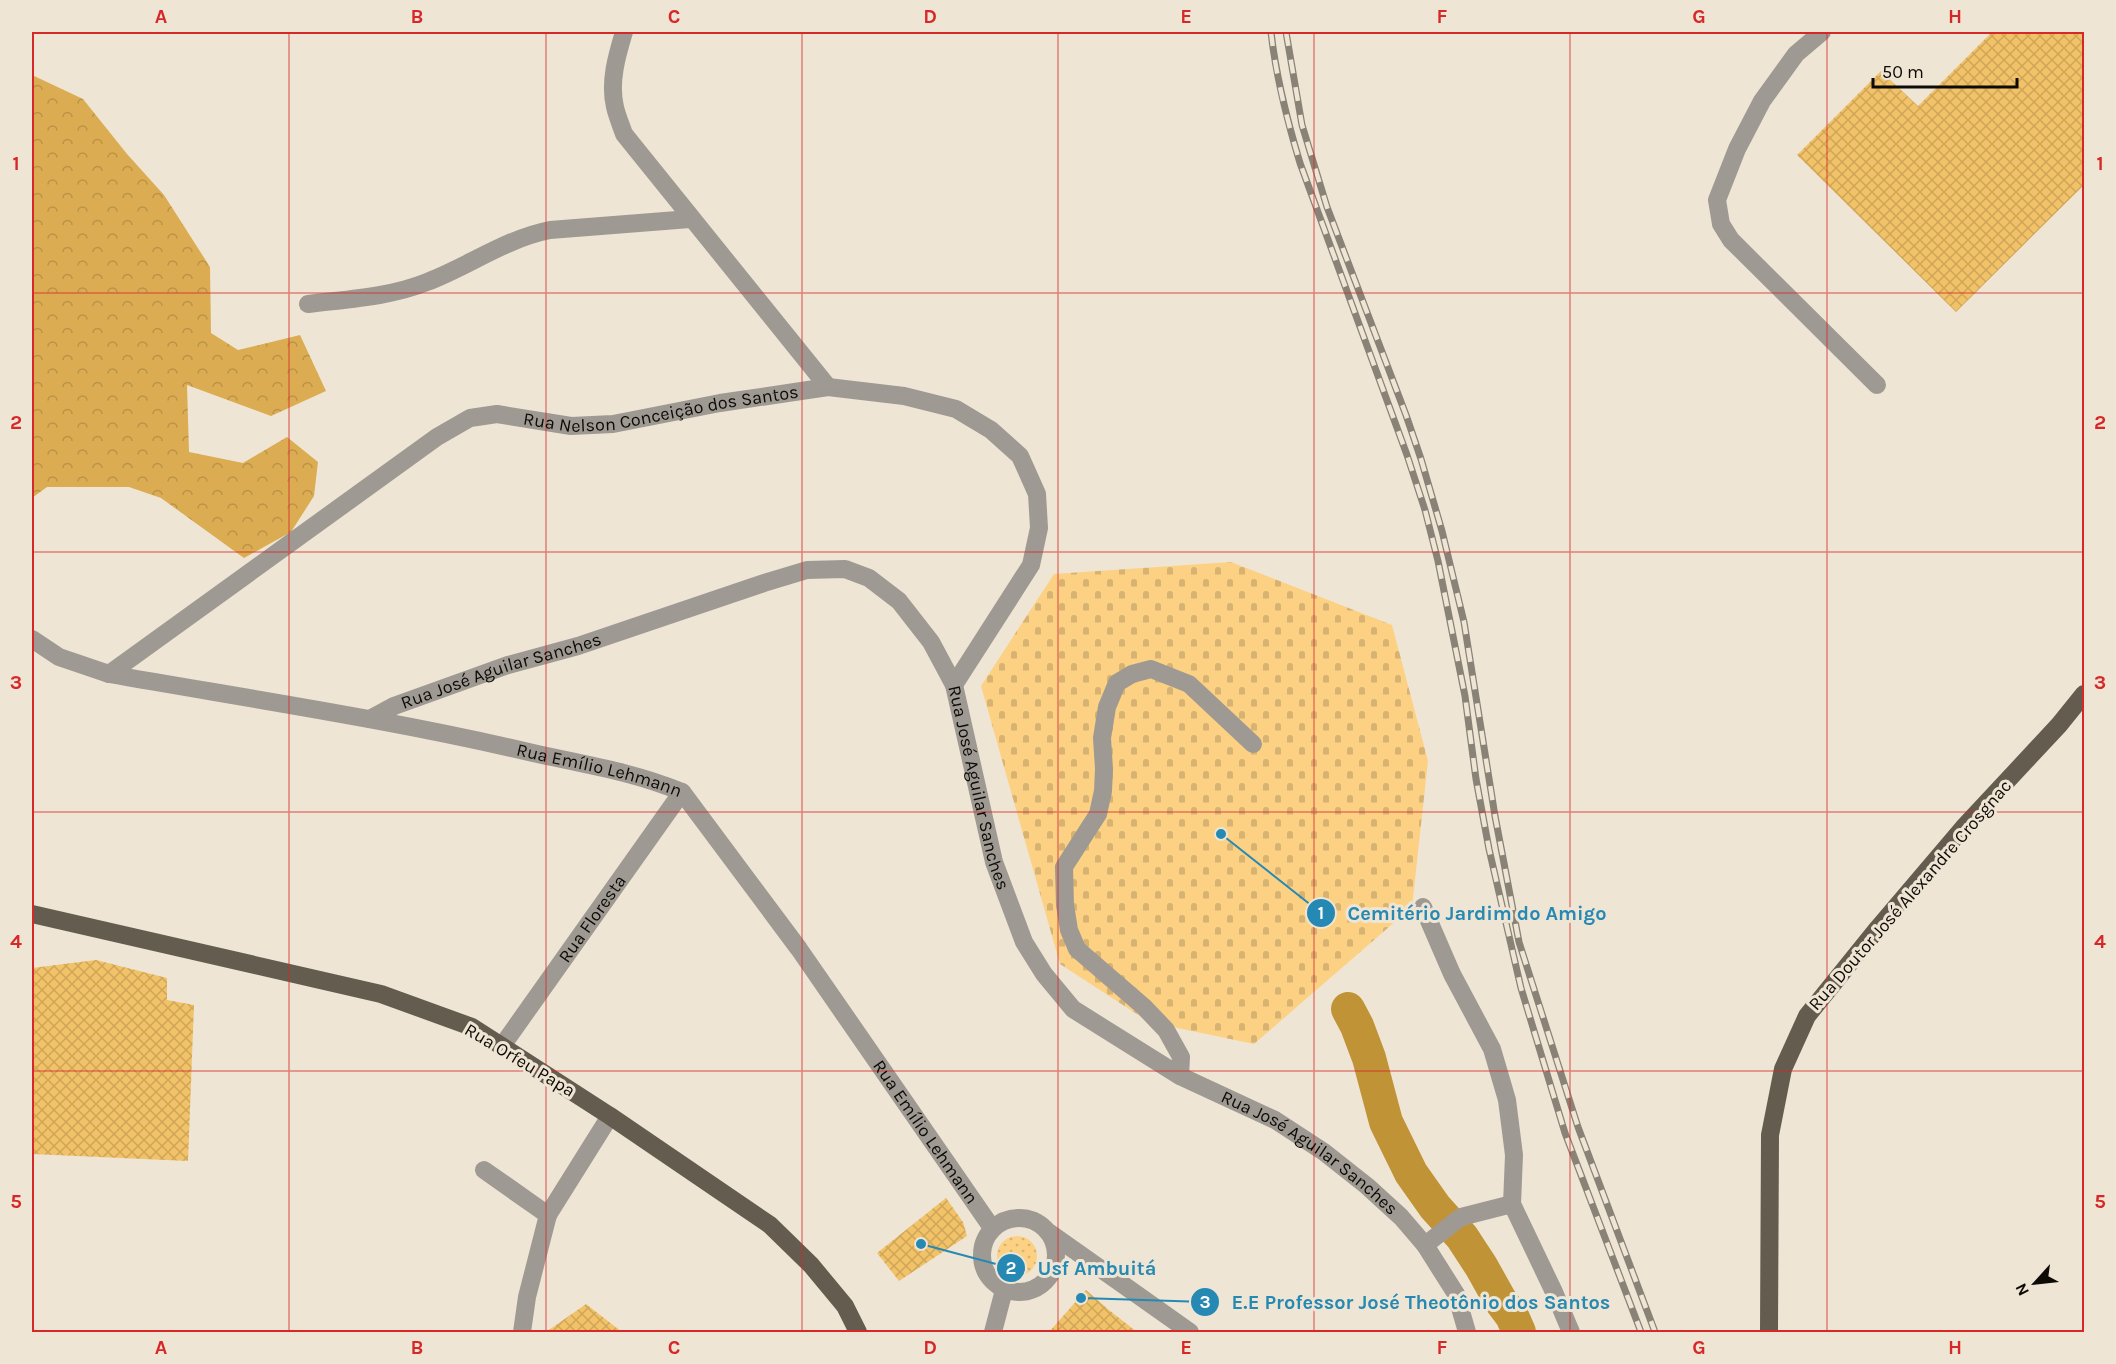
<svg xmlns="http://www.w3.org/2000/svg" width="2116" height="1364" viewBox="0 0 2116 1364" font-family="Karla,sans-serif">
<defs>
<pattern id="forest-crowns" width="20" height="18" patternUnits="userSpaceOnUse" patternTransform="scale(1.5)"><rect width="20" height="18" fill="#dbac52"/><path d="M2 6a3 3 0 1 1 6 0M12 15a3 3 0 1 1 6 0" fill="none" stroke="#bb9346"/></pattern>
<pattern id="cemetery-stones" width="16" height="16" patternUnits="userSpaceOnUse" patternTransform="scale(1.5)"><rect width="16" height="16" fill="#fcd184"/><path d="M2 7V4a2 2 0 0 1 4 0v3zM10 15v-3a2 2 0 0 1 4 0v3z" fill="#d7b270"/></pattern>
<pattern id="park-dots" width="8" height="8" patternUnits="userSpaceOnUse" patternTransform="scale(1.5)"><rect width="8" height="8" fill="#fcd184"/><path d="M2 2h.1M6 6h.1" fill="none" stroke="#d7b270" stroke-width="1.8" stroke-linecap="round"/></pattern>
<pattern id="building-cross-hatch" width="8" height="8" patternUnits="userSpaceOnUse" patternTransform="scale(1.5)"><rect width="8" height="8" fill="#f2c268"/><path d="M0 0l8 8M0 8l8-8" fill="none" stroke="#cea559"/></pattern>
</defs>
<rect width="100%" height="100%" fill="#efe5d4"/>
<path fill="url(#forest-crowns)" d="M32 75 83 99 127 154 164 195 210 267 211 333 238 350 300 335 326 391 271 416 187 385 189 452 243 463 287 437 318 462 314 496 291 532 244 558 161 498 129 487H47L32 498Z"/>
<path fill="url(#cemetery-stones)" d="M1231 562 1392 625 1428 761 1412 907 1254 1044 1149 1022 1060 964 981 686 1054 574Z"/>
<path fill="url(#park-dots)" d="M997 1256a20 20 0 1 1 40 0a20 20 0 1 1-40 0Z"/>
<g fill="none" stroke-linecap="round" stroke-linejoin="round">
<path stroke="#c19337" stroke-width="34" d="M1348 1009 1357 1026 1369 1058 1386 1122 1411 1173 1435 1207 1462 1237 1481 1266 1500 1300 1512 1316 1519 1332"/>
</g>
<path fill="url(#building-cross-hatch)" d="M1992 32H2085V184L1956 312 1797 155 1881 71 1918 106Z
M96 960 167 978V1000L194 1005 188 1161 32 1154V968Z
M946 1198 963 1222 967 1236 899 1281 877 1253Z
M1086 1290 1109 1310 1137 1332H1049Z
M586 1304 622 1332H546Z"/>
<g fill="none" stroke-linecap="round" stroke-linejoin="round">
<g stroke="#9e9a93" stroke-width="18">
<path d="M624 32C617 55 609 82 615 107 617 116 621 125 624 134L828 387"/>
<path d="M1822 32 1796 54 1762 101 1737 149 1717 200 1721 224 1731 240 1877 385"/>
<path d="M308 304C347 299 390 297 427 282 469 266 505 239 550 230L690 219"/>
<path id="s1" d="M32 639 59 657 109 674C251 699 393 720 533 753 583 764 634 772 682 792L799 949 992 1228"/>
<path id="s2" d="M109 674 437 437 470 418 497 414 571 426 613 424 720 403 828 387 904 396 956 409 991 430 1020 456 1037 494 1039 528 1031 565 954 685"/>
<path id="s3" d="M370 719 394 706 508 665 578 646 764 583 807 570 845 569 869 578 899 601 931 642 954 685 994 862 1024 942 1044 974 1073 1009 1180 1076 1275 1120 1324 1152 1367 1186 1401 1217 1425 1245 1456 1294 1467 1332"/>
<path d="M1423 907 1452 974 1492 1049 1507 1100 1514 1155 1512 1204 1554 1292 1571 1332"/>
<path id="s4" d="M502 1046 682 792"/>
<path d="M1180 1076 1181 1057 1166 1030 1144 1007 1077 949 1069 930 1065 905 1064 867 1098 814 1103 791 1104 769 1102 738 1107 707 1117 683 1132 674 1151 669 1189 684 1253 744"/>
<path d="M484 1170 548 1215 610 1116"/>
<circle cx="1019" cy="1255" r="37"/>
<path d="M1050 1233 1190 1332"/>
<path d="M1425 1245 1461 1217 1512 1204"/>
<path d="M522 1332 527 1297 548 1215"/>
<path d="M993 1332 1004 1290"/>
</g>
<path stroke="#635c4f" stroke-width="18" d="M32 914 381 994 472 1027 610 1116 770 1225 811 1265 845 1306 858 1332
M1769 1332 1770 1135 1783 1069 1807 1016 1878 928 1963 828 2059 725 2084 694"/>
<g stroke="#898277" stroke-width="7">
<path id="rail" d="M1271 32C1276 77 1287 120 1300 163L1407 455 1425 510 1438 561 1465 696 1476 779 1489 849 1521 988 1565 1133 1641 1332
M1286 32 1302 125 1327 207 1406 415 1421 459 1442 531 1464 622 1495 816 1519 942 1578 1127 1655 1332"/>
</g>
<use href="#rail" stroke="#efe5d4" stroke-width="4.5" stroke-dasharray="14" stroke-linecap="butt"/>
</g>
<path fill="none" stroke="#d62828" stroke-width="1.5" stroke-opacity="0.55" d="M289 32V1332M546 32V1332M802 32V1332M1058 32V1332M1314 32V1332M1570 32V1332M1827 32V1332M32 293H2084M32 552H2084M32 812H2084M32 1071H2084"/>
<g text-anchor="middle" dominant-baseline="central" stroke-width="6" stroke-linejoin="round" paint-order="stroke">
<g font-size="18" fill="#0e0b06" stroke="#efe5d4">
<text stroke="none"><textPath href="#s2" startOffset="636">Rua Nelson Conceição dos Santos</textPath></text>
<text stroke="none"><textPath href="#s3" startOffset="140">Rua José Aguilar Sanches</textPath></text>
<text stroke="none"><textPath href="#s1" startOffset="585">Rua Emílio Lehmann</textPath></text>
<text stroke="none"><textPath href="#s3" startOffset="770">Rua José Aguilar Sanches</textPath></text>
<text transform="translate(1910 895) rotate(-49)">Rua Doutor José Alexandre Crosgnac</text>
<text stroke="none"><textPath href="#s4" startOffset="156">Rua Floresta</textPath></text>
<text transform="translate(520 1060) rotate(31)">Rua Orfeu Papa</text>
<text stroke="none"><textPath href="#s1" startOffset="1089">Rua Emílio Lehmann</textPath></text>
<text stroke="none"><textPath href="#s3" startOffset="1292">Rua José Aguilar Sanches</textPath></text>
</g>
</g>
<path fill="none" stroke="#2689b3" stroke-width="2" d="M1221 834L1321 913M921 1244L1011 1268M1081 1298L1205 1302"/>
<g fill="#2689b3" stroke="#efe5d4" stroke-width="2">
<circle cx="1221" cy="834" r="6"/>
<circle cx="921" cy="1244" r="6"/>
<circle cx="1081" cy="1298" r="6"/>
<circle cx="1321" cy="913" r="15"/>
<circle cx="1011" cy="1268" r="15"/>
<circle cx="1205" cy="1302" r="15"/>
</g>
<g font-size="18" text-anchor="middle" font-weight="bold" fill="#fff">
<text x="1321" y="919">1</text>
<text x="1011" y="1274">2</text>
<text x="1205" y="1308">3</text>
</g>
<g font-size="20" text-anchor="middle" font-weight="bold" fill="#2689b3" stroke="#efe5d4" stroke-width="6" stroke-linejoin="round" paint-order="stroke">
<text x="1477" y="920">Cemitério Jardim do Amigo</text>
<text x="1097" y="1275">Usf Ambuitá</text>
<text x="1421" y="1309">E.E Professor José Theotônio dos Santos</text>
</g>
<rect width="2116" height="1364" fill="none" stroke="#efe5d4" stroke-width="66"/>
<g transform="translate(2035 1283) rotate(243)" stroke="#efe5d4" stroke-width="4.5" paint-order="stroke">
<path d="M0-4.5L10 22L0 15L-10 22Z" fill="#0e0b06"/>
<text y="-9" font-size="16" font-weight="bold" text-anchor="middle" fill="#0e0b06">N</text>
</g>
<path d="M1873 78v9h144v-9" fill="none" stroke="#0e0b06" stroke-width="3"/>
<text x="1882" y="78" font-size="18" fill="#0e0b06" stroke="#efe5d4" stroke-width="4.5" paint-order="stroke">50 m</text>
<rect x="33" y="33" width="2050" height="1298" fill="none" stroke="#d62828" stroke-width="2"/>
<g font-size="20" text-anchor="middle" font-weight="bold" fill="#d62828">
<text x="161" y="23">A</text>
<text x="417" y="23">B</text>
<text x="674" y="23">C</text>
<text x="930" y="23">D</text>
<text x="1186" y="23">E</text>
<text x="1442" y="23">F</text>
<text x="1699" y="23">G</text>
<text x="1955" y="23">H</text>
<text x="16" y="170">1</text>
<text x="2100" y="170">1</text>
<text x="16" y="429">2</text>
<text x="2100" y="429">2</text>
<text x="16" y="689">3</text>
<text x="2100" y="689">3</text>
<text x="16" y="948">4</text>
<text x="2100" y="948">4</text>
<text x="16" y="1208">5</text>
<text x="2100" y="1208">5</text>
<text x="161" y="1354">A</text>
<text x="417" y="1354">B</text>
<text x="674" y="1354">C</text>
<text x="930" y="1354">D</text>
<text x="1186" y="1354">E</text>
<text x="1442" y="1354">F</text>
<text x="1699" y="1354">G</text>
<text x="1955" y="1354">H</text>
</g>
</svg>
